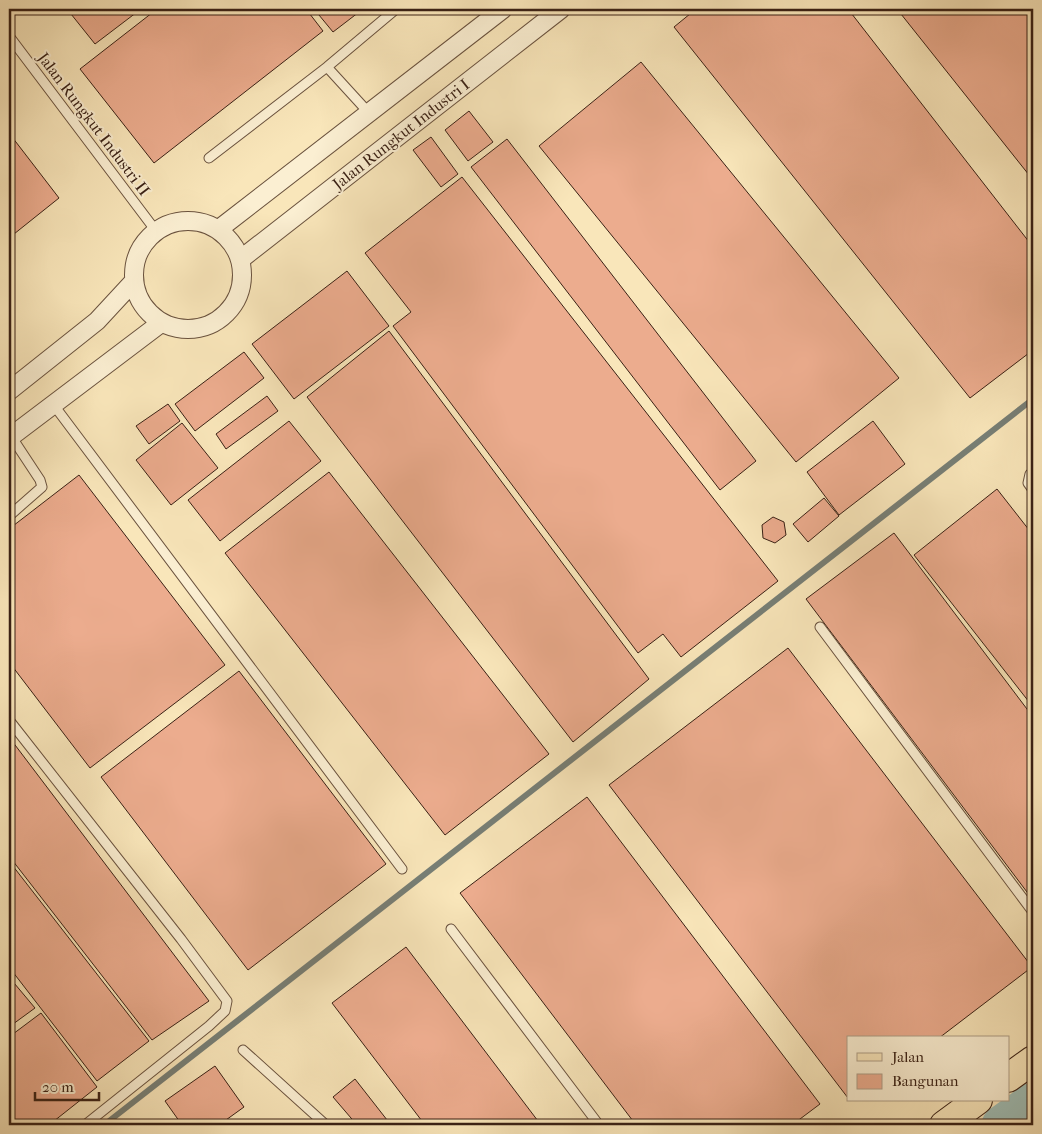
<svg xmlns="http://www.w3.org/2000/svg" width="1042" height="1134" viewBox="0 0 1042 1134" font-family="'IM FELL French Canon',serif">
<rect width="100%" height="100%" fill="#f9e6ba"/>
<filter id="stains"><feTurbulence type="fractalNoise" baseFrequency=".004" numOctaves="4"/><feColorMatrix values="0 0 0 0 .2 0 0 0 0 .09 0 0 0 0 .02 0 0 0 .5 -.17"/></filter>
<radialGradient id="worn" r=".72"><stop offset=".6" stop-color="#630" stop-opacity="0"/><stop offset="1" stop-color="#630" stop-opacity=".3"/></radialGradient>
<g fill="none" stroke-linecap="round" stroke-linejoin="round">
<path stroke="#777f76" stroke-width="6" d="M104 1125 1033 399"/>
<path stroke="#9fbeb6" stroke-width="39" d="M1001 1125 1033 1102"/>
</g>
<path fill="#ecac8e" stroke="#3a2115" d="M67 9H141L95 44Z
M157 9H306L323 31 154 163 80 69Z
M314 9H363L333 32Z
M696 9H848L1033 247V350L970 398 674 27Z
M897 9H1033V180Z
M641 62 899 378 796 462 539 146Z
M469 111 493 142 468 161 445 130Z
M9 133 59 198 9 238Z
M431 137 458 174 441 187 413 150Z
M507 139 756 461 720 490 471 167Z
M462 177 778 581 681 657 663 634 638 653 393 326 411 312 365 253Z
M347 271 389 326 294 399 252 344Z
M389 331 649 679 573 742 307 397Z
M244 352 264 378 195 431 175 404Z
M267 396 278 411 226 449 216 434Z
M168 404 180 421 149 444 136 426Z
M289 421 321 461 220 541 188 500Z
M873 421 905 464 839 515 807 472Z
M182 423 218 468 171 505 136 460Z
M329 472 549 754 445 835 225 553Z
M79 475 225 665 90 768 9 662V529Z
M997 489 1033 535V707L914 555Z
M824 498 839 516 808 542 793 524Z
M773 517 784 522 786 535 775 543 763 538 762 525Z
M894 533 1033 717V900L806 599Z
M788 648 1032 967 939 1038H848V1098L609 785Z
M239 671 386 864 248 970 101 777Z
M9 737 209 1001 152 1040 9 856Z
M587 797 820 1104 792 1125H636L460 893Z
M9 861 149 1041 97 1081 9 967Z
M406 947 541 1125H425L332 1003Z
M9 977 35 1008 9 1027Z
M41 1013 97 1087 49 1125H9V1037Z
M215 1066 244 1107 219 1125H182L165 1101Z
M355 1079 391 1125H357L333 1097Z"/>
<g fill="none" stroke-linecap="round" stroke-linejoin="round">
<g stroke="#6a523e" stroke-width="11">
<path id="lane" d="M9 36 156 231
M327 67 369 113
M209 158 327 67 396 9
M53 404 402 869
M1033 472 1030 474 1028 483 1033 490
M9 516 42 487 40 480 11 436
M820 627 1033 912
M9 720 181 939 227 1001 225 1011 209 1026 85 1125
M451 929 599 1125
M243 1050 326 1125"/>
</g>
<g stroke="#6a523e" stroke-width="20">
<path id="street" d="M134 275a54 54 0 1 1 108 0a54 54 0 1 1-108 0Z
M219 229 503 9
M241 259 561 9
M9 391 97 321 134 281
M9 438 161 323"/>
</g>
<g stroke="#3a2115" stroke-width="30">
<path id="primary" d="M1008 1078 1033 1060
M944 1125 978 1100"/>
</g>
<use href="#lane" stroke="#fbefd2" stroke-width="9"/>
<use href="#street" stroke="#fbefd2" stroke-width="18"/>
<use href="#primary" stroke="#f9e6ba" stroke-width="28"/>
</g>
<g text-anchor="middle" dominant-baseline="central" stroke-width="4" stroke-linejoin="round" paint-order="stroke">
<g font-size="16" fill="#3a2115" stroke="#fbefd2">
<text transform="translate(94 124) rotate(53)">Jalan Rungkut Industri II</text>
<text transform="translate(401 134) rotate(-38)">Jalan Rungkut Industri I</text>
</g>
</g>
<rect width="1042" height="1134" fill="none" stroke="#f9e6ba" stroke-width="30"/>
<rect x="10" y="10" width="1022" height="1114" fill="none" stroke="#3a2115" stroke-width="2.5"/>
<rect x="15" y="15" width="1012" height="1104" fill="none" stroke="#3a2115"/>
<rect x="847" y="1036" width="162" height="65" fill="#fbefd2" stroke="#ae9d86"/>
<rect x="857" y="1053" width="25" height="8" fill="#f9e6ba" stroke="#ae9d86"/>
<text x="892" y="1062" font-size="15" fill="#3a2115">Jalan</text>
<rect x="857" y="1074" width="25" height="15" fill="#ecac8e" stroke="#ae9d86"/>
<text x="892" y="1086" font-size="15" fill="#3a2115">Bangunan</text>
<path d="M35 1092v8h64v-8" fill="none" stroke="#3a2115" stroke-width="2.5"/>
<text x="42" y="1092" font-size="15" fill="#3a2115" stroke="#fbefd2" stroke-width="4" paint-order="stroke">20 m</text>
<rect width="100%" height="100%" filter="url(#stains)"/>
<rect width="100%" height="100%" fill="url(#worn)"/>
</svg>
